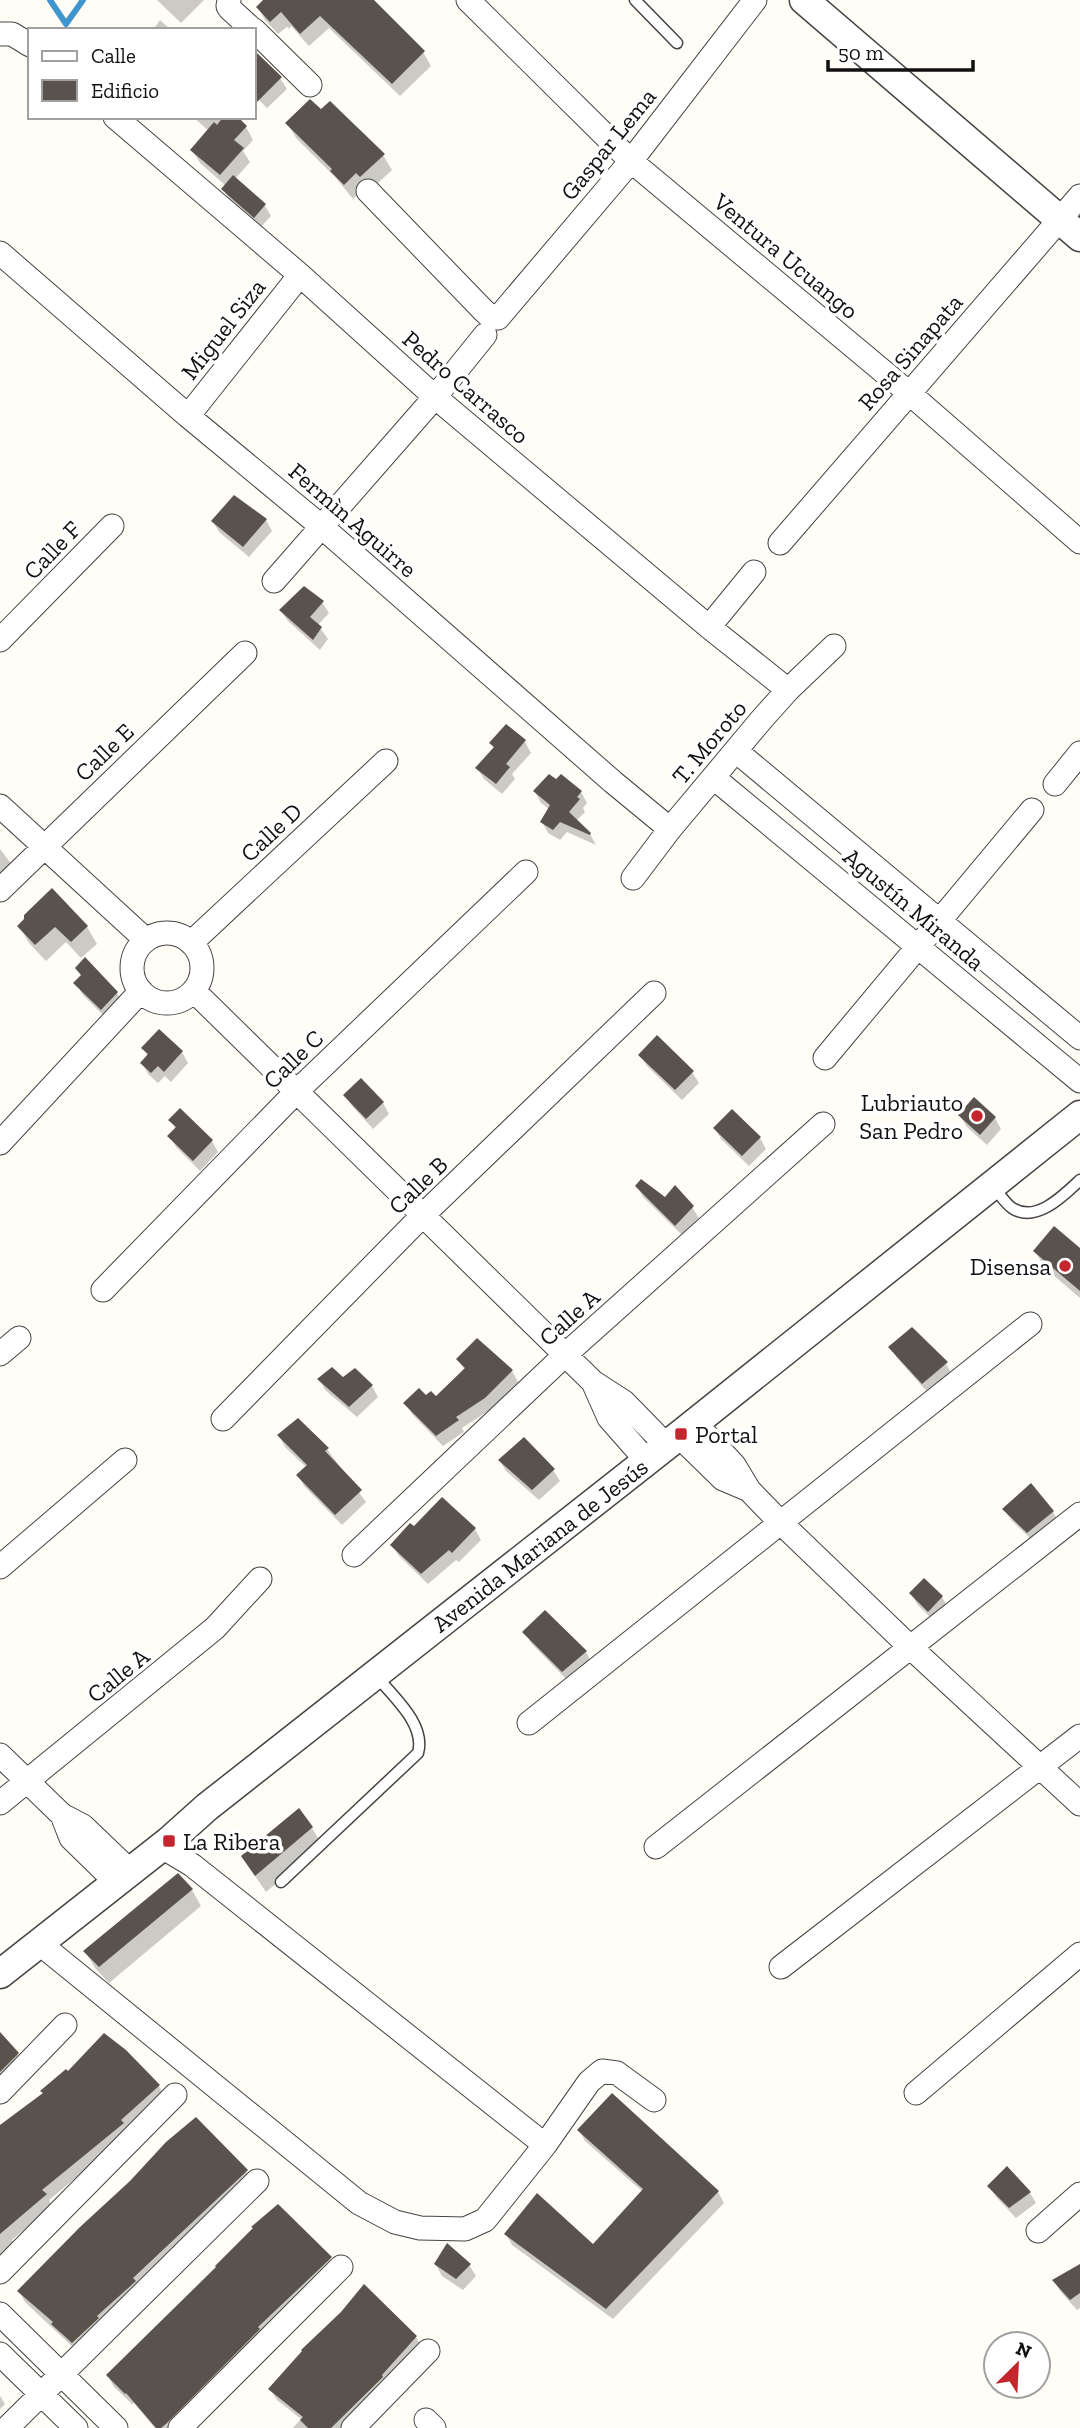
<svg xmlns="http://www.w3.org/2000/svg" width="1080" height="2428" viewBox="0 0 1080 2428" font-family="'Zilla Slab',serif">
<rect width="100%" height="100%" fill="#fffdf5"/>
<path fill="#0003" d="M157 0H204L181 23Z
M264 0H362L423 52 431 66 400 96 329 28 309 46 291 26 289 29 287 27 278 34 265 20 258 7Z
M160 20 171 30H153Z
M254 52 280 78 287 89 267 108 254 95Z
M321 112 383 155 392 170 369 191 365 187 353 199 336 178 296 138 287 123Z
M193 117H235L246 127 253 140 243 151 250 162 235 179 265 206 271 216 261 227 230 200 223 189 226 186 200 163 192 150 209 131Z
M266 520 272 531 249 557 219 532 213 522Z
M322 602 329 613 318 625 328 639 320 650 288 621 281 611Z
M507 726 525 742 531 753 512 774 515 779 502 794 484 779 477 768 494 748 491 743Z
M535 792H581L587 803 583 808 585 812 576 821 590 834 596 845 567 832 560 840 548 833 542 822 549 809 541 803Z
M0 849 13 866 0 879Z
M19 926 87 927 97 944 81 958 66 942 46 961 29 943Z
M76 983 117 993 123 1004 108 1020 82 994Z
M159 1031 182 1052 188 1063 171 1082 165 1076 158 1083 148 1074 142 1063 148 1057 143 1048Z
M640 1055 692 1072 699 1083 682 1100 647 1066Z
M345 1095 383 1103 389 1114 373 1129 352 1106Z
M180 1111 212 1141 218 1152 200 1171 176 1147 170 1136 176 1130 171 1121Z
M960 1116 995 1118 1001 1129 987 1145 967 1127Z
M715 1128 760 1138 766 1149 749 1166 721 1139Z
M637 1186 665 1199 692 1207 699 1218 682 1235 643 1197Z
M1080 1250V1298L1045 1268 1035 1251Z
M477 1341 512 1371 518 1382 491 1409 462 1428 464 1432 443 1446 412 1414 406 1403 426 1397 436 1398 465 1370 458 1360Z
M891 1347 946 1364 952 1374 929 1394 897 1358Z
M355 1370 372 1386 378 1397 357 1417 325 1390 319 1379H343Z
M279 1436 327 1449 366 1502 342 1525 304 1486 298 1475 306 1467 285 1447Z
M500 1461 553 1470 560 1481 539 1500 506 1471Z
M1004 1509 1053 1512 1059 1522 1035 1543 1011 1520Z
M414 1529H475L481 1540 459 1562 456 1560 428 1584 399 1556 392 1545Z
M924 1580 942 1597 948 1608 935 1622 917 1604 911 1593Z
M525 1632 586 1652 592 1663 569 1682 531 1643Z
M312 1828 322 1845 266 1892 253 1873Z
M192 1890 201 1906 109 1983 95 1968 85 1951Z
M0 2043 17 2054 24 2065 0 2085Z
M125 2052 159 2086 165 2097 128 2134 49 2200 52 2206 12 2240 13 2242 0 2255V2128L69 2073Z
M579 2130 718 2192 724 2203 613 2319 512 2245 506 2234 593 2246 643 2192 585 2141Z
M246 2171 252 2182 79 2353 25 2302 19 2291Z
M990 2186 1030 2193 1036 2203 1016 2218 996 2197Z
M330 2258 337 2269 178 2428H155L134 2403 132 2404 114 2387 108 2376Z
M436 2265H469L476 2276 463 2290 442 2276Z
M1080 2266V2308L1077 2310 1060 2291 1054 2280Z
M364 2287 416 2337 422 2348 349 2428H293L301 2419 277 2400 270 2389Z
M0 2396 5 2404 0 2409Z"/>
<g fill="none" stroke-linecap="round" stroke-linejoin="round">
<path stroke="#3f96cf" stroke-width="6" d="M50 0 66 24 83 0"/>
</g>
<path fill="#5a524d" d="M263 0H374L425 51 392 84 320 16 300 34 281 12 270 22 256 7Z
M257 53 282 77 254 105V56Z
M310 99 321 109 330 101 385 154 360 177 356 173 344 185 330 171 332 169 285 123Z
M223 117H238L247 126 234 140 244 148 220 175 190 150 214 122 217 125Z
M233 175 266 204 254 218 221 189Z
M234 495 267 519 243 547 211 521Z
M304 586 324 601 310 617 322 627 313 640 279 610Z
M506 724 526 740 506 764 510 767 496 784 475 768 494 747 489 743Z
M549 774 556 779 561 774 582 791 577 797 580 799 569 812 591 833 590 835 560 822 553 830 540 822 550 805 533 791Z
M52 888 88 926 71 942 55 927 35 945 17 926 24 919V915Z
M85 957 118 992 101 1010 73 983 81 975 75 968Z
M159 1029 183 1051 164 1072 158 1066 151 1073 140 1063 148 1054 141 1048Z
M657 1035 694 1071 675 1090 638 1055Z
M361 1078 384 1102 366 1119 343 1095Z
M974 1097 996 1117 980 1135 958 1115Z
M180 1108 213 1140 193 1161 167 1136 176 1127 168 1120Z
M732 1109 761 1137 742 1156 713 1128Z
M641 1179 665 1197 675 1185 694 1206 675 1226 635 1186Z
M1054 1226 1080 1248V1291L1033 1251Z
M912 1327 948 1362 922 1384 888 1347Z
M477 1338 513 1370 485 1398 456 1417 459 1420 436 1436 403 1403 419 1388 426 1395 431 1391 436 1396 465 1368 456 1359Z
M332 1367 343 1377 355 1368 373 1385 349 1407 317 1379Z
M298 1418 329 1448 325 1451 362 1490 335 1515 296 1475 307 1465 277 1435Z
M524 1437 555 1469 532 1490 498 1460Z
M1031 1483 1054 1511 1027 1533 1002 1509Z
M442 1497 476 1528 452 1553 449 1550 421 1574 390 1545 410 1523 414 1526Z
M924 1578 943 1596 928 1612 909 1593Z
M545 1610 587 1651 562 1672 522 1632Z
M299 1808 313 1827 255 1876 241 1856Z
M178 1873 193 1889 99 1967 83 1951Z
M0 2032 19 2053 0 2072Z
M104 2033 126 2050 160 2085 121 2120 124 2123 42 2190 47 2194 0 2234V2125L43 2093 40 2091 66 2069 68 2071Z
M612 2093 719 2191 606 2309 504 2234 537 2193 593 2244 643 2189 577 2130Z
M196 2117 248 2170 133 2278 136 2281 97 2316 99 2318 72 2343 51 2324 53 2322 17 2291 80 2227 130 2181 166 2142Z
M1007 2166 1031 2192 1009 2208 987 2186Z
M278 2204 332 2257 258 2327 260 2329 167 2423 161 2428H156L126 2393 125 2394 106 2375 216 2267 215 2266 253 2228 251 2227Z
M447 2243 471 2264 456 2279 434 2264Z
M1080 2264V2293L1070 2300 1052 2280Z
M364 2284 417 2336 382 2375 383 2377 331 2428H308L300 2420 303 2417 268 2389 302 2351 301 2350 341 2312Z"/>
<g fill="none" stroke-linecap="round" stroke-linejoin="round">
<g stroke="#444" stroke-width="13">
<path id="service" d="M635 0 677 43
M993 1187C999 1193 1005 1203 1012 1208 1036 1224 1064 1195 1080 1180
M281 1882 418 1753C426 1725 394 1697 377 1677"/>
</g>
<g stroke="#444" stroke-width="25">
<path id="minor" d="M229 0 228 6 230 9 253 30
M468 0 631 161 909 393 1080 542
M254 30 310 85
M0 34H12L30 45
M115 117 300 275 435 397 709 627 788 690
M368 191 484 311 492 318H498L631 161 755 0
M0 253 188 416 322 527 613 782 670 829
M188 416 300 275
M780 543 1080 196
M274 581 435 397 485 335
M709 627 754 572
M0 640 112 526
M736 751 1080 1038
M714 778 1080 1081
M1055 784 1080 753
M0 806 146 940
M633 878 670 829 762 719 788 690 834 646
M0 890 245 653
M132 968a35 35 0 1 1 70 0a35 35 0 1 1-70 0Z
M191 943 386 761
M194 991 593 1382 624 1402 666 1445
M825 1058 1032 810
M0 1143 141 991
M103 1290 297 1091 526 872
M0 1354 19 1338
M593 1382 609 1418 646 1460
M223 1419 422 1216 654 993
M694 1422 734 1465 749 1490 780 1522 909 1646 1080 1804
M679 1436 723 1479 749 1490
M354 1555 566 1354 823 1124
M0 1567 125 1460
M529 1723 1030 1324
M0 1755 62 1815 83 1826 130 1871
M0 1803 215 1628 260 1579
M62 1815 71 1838 116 1882
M162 1847 192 1865 545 2145
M656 1847 1080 1514
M39 1943 359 2203 395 2222 420 2228 465 2229 485 2220 545 2145 589 2082 602 2071 617 2073 654 2100
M781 1967 1080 1736
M0 2092 65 2025
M916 2093 1080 1954
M1038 2231 1080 2194
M0 2272 175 2095
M0 2314 116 2428
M0 2354 76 2428
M426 2420 434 2428
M7 2428 257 2181
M180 2428 341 2267
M353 2428 428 2351"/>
</g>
<g stroke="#444" stroke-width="31">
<path id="tertiary" d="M804 0 1080 237
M0 1974 169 1841 207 1807 681 1434 1080 1115"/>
</g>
<use href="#service" stroke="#fff" stroke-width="10"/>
<use href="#minor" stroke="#fff" stroke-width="23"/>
<use href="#tertiary" stroke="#fff" stroke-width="28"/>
</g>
<g fill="#c4262e" stroke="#fff" stroke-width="2.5">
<circle cx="977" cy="1116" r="7"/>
<circle cx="1065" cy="1266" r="7"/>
<rect x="674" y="1427" width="14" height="14" rx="3.5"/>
<rect x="162" y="1834" width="14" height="14" rx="3.5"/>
</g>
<g text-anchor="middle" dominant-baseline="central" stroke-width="7" stroke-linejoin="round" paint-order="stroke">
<g font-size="24" fill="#111" stroke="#fff">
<text transform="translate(608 144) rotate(-51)">Gaspar Lema</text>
<text transform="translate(786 256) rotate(40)">Ventura Ucuango</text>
<text transform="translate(223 329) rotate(-52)">Miguel Siza</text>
<text transform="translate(910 352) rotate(-49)">Rosa Sinapata</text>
<text transform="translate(466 387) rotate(41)">Pedro Carrasco</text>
<text transform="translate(353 520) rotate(41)">Fermìn Aguirre</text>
<text transform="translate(52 550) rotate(-46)">Calle F</text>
<text transform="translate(709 742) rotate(-50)">T. Moroto</text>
<text transform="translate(104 752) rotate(-44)">Calle E</text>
<text transform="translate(271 832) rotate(-43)">Calle D</text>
<text transform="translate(914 909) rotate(40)">Agustín Miranda</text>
<text transform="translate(293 1059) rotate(-44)">Calle C</text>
<text transform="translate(418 1185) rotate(-44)">Calle B</text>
<text transform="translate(569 1317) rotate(-42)">Calle A</text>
<text transform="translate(540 1545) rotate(-38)">Avenida Mariana de Jesús</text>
<text transform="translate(118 1675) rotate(-39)">Calle A</text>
</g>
<g font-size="24" fill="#111" stroke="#fff" text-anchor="end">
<text x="963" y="1102">Lubriauto<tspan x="963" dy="28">San Pedro</tspan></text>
<text x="1051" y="1266">Disensa</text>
<text x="695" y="1434" text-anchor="start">Portal</text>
<text x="183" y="1841" text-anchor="start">La Ribera</text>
</g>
</g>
<rect x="28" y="28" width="228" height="91" fill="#ffffff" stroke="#a0a0a0" stroke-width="2"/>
<rect x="42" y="51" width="35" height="10" fill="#ffffff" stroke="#a0a0a0" stroke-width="2"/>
<text x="91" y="63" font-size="21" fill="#111111">Calle</text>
<rect x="42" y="80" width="35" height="21" fill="#5a524d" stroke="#a0a0a0" stroke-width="2"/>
<text x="91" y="98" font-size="21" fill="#111111">Edificio</text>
<g transform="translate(1017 2365) rotate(24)"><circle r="33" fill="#ffffff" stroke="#a0a0a0" stroke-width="2"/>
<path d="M0-5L12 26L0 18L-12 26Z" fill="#c4262e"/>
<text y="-10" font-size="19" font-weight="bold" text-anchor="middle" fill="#111111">N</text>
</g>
<path d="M828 60v10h145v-10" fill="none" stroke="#111111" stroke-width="3.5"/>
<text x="838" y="60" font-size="21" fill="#111111" stroke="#ffffff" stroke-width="5" paint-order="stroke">50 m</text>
</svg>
